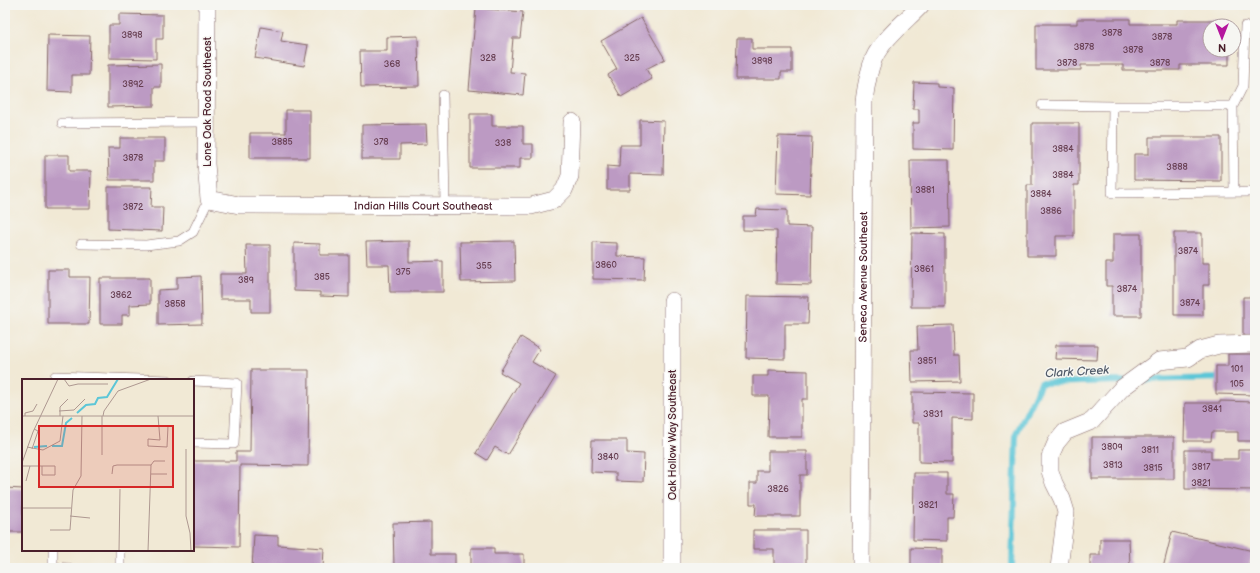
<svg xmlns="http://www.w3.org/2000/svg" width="1260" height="573" viewBox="0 0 1260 573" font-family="'Balsamiq Sans',sans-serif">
<rect width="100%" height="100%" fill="#f6f6f2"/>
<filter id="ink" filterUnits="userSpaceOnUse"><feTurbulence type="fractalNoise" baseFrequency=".025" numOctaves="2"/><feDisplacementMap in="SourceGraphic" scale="8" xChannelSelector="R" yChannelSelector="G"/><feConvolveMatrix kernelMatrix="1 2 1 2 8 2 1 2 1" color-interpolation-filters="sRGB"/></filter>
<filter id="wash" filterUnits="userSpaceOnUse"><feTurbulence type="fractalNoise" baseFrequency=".012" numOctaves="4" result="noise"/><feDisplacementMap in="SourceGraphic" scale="16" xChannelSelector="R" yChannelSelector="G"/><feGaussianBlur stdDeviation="0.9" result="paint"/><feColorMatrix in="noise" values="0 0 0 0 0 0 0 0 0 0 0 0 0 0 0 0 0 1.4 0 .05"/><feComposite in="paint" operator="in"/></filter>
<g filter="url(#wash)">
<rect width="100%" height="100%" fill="#f1e9d5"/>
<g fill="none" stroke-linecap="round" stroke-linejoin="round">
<path stroke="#5cc6d7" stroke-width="6" d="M1141 380 1223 378
M1012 568 1016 434 1041 383 1125 381"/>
</g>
<g id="blocks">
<path fill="#bc9ac3" d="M476 8 523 12 520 38H513L510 72 525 73 523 95 469 90Z
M119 14 163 15V39H156V59L109 58V25H119Z
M641 18 665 59 646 69 652 79 621 97 608 75 617 69 601 41Z
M1077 19H1130V24H1177V20H1228V26H1210V50H1229V65H1180V70H1123V65H1081V70H1036V24H1077Z
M261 27 283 31 281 41 308 45 304 66 255 58Z
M48 35 90 36 89 75H72V92L47 91Z
M418 36 419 86 361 87 360 51H387V37Z
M737 38H752V49H792V72H781V79H736Z
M161 64V87H154V106L108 107V65Z
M914 82 937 83V87L954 88 953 150 913 149V123H919V109H913Z
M286 110H310V158H250V133H286Z
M470 114H492V126H523V144H533V158H520V168H470Z
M640 120 664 121 663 175 630 174V190H607V166L619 167 620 145H640Z
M1032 123H1079V185H1074V236H1056V256H1027V185H1032Z
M426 124 427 144 400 145V159H362V125Z
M778 136 812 137 810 195 776 194Z
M1149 137H1221V181L1134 180V154H1149Z
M120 138H165V161H154V180H109L108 148H120Z
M45 155H69V171H91L90 209H45Z
M910 160H949L950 227 911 228Z
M108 187H152L151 207H163L162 231 108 229Z
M757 209 787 210V226L812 227 811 285 776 284 777 231 743 230V216H756Z
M912 233 945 234V307H911Z
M1174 233H1202V263H1209V285H1203V315H1174Z
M1113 234H1141V316H1112V286H1106V263H1113Z
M409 241V262L443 261V292H390L389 265H367L366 242Z
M514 241 515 281 461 282 460 242Z
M593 242 617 243V256L645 257 644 280 593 279Z
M294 243 320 244V255H349V297L320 296V292L294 291Z
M246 245H270V312H251V299H220V274H247Z
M48 270H70V277H90L89 324H48Z
M201 276 202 324 158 325V290L177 289V277Z
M100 278H150V304L130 305V315H122V324H100Z
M747 296 809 297 808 324H785V359L746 358Z
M1243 297H1255V336H1243Z
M953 325 954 355H959L960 381 912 382 911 350H918L917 326Z
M521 337 540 349 532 362 556 376 508 455 495 447 487 460 476 453 519 383 500 372Z
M1056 345H1098L1097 360 1055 359Z
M1228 354H1255V395L1216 394V366H1228Z
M251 370H309L308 466 240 465 239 547 193 546V461H236V452H250Z
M768 370 808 371V399H802V437H768L769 396H753V376H768Z
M912 392 973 393V419L952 418V463L919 462V423H912Z
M1220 401 1255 402V441H1238V432H1212L1211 441H1184L1185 403H1220Z
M1092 437H1174V479H1092Z
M592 440H627V453L644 454 643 482 616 481V473L591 472Z
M1185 450H1211V459H1238V450H1255V490L1185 489Z
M768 451H807V475H800V516H755L756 504H750V483H757V471H768Z
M914 473H947V494H954L953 517H947V541L913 540Z
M5 488 23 489V532H5Z
M431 522V554H455V568H394L393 523Z
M753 530H806V568H774V549H753Z
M1172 532 1253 551 1249 568H1163Z
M254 535 278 536V545L324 548 323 568H252Z
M1100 539H1129L1130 568H1090V555H1100Z
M471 548H494V554H524V568H471Z
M911 548 942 549V568H911Z"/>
</g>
</g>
<g filter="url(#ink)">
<use href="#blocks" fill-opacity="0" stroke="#846666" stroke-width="1"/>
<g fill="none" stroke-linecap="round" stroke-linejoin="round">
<g stroke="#846666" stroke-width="10">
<path id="lane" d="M443 95 445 205
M1042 105 1113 106
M1233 106 1243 86 1245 26
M62 123 206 122
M1234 192 1233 106H1113L1112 193 1255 192
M81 244 146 245 179 241 193 232 209 199
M55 380V376L168 380
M193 381 237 383 234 444 193 443
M53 550V567L69 568
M120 568V550"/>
</g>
<g stroke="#846666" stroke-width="18">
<g id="street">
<path id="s1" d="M207 5 206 164 209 199 239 205 531 206 554 200 564 190 570 176 572 122"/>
<path d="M672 301V568"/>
<path id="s2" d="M861 568 864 101C866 86 868 72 874 58 882 40 907 20 921 5"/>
<path d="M1059 568 1066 512 1062 499 1054 483 1050 471V457L1056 443 1065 432 1092 421 1122 388 1159 361 1188 358 1200 350 1219 345 1255 344"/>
</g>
</g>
<use href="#lane" stroke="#fff" stroke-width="9"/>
<use href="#street" stroke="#fff" stroke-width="17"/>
</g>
</g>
<g text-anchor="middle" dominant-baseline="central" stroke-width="3" stroke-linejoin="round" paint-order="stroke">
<g font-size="9" fill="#663e51">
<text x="1112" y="33">3878</text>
<text x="132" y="35">3898</text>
<text x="1162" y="37">3878</text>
<text x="1084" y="47">3878</text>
<text x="1133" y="50">3878</text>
<text x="488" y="58">328</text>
<text x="632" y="58">325</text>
<text x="762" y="61">3898</text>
<text x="1067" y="63">3878</text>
<text x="1160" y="63">3878</text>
<text x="392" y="64">368</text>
<text x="133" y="84">3892</text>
<text x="282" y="142">3885</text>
<text x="381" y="142">378</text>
<text x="503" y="143">338</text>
<text x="1063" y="149">3884</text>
<text x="133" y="158">3878</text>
<text x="1177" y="167">3888</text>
<text x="1063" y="175">3884</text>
<text x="925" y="190">3881</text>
<text x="1041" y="194">3884</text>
<text x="133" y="207">3872</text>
<text x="1051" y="211">3886</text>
<text x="1188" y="251">3874</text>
<text x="606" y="265">3860</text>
<text x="484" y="266">355</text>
<text x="924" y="269">3861</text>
<text x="403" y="272">375</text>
<text x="322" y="277">385</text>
<text x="246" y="280">389</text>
<text x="1127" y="289">3874</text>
<text x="121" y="295">3862</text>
<text x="1190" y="303">3874</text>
<text x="175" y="304">3858</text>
<text x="927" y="361">3851</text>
<text x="1237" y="369">101</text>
<text x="1237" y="384">105</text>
<text x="1212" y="409">3841</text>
<text x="933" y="414">3831</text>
<text x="1112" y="447">3809</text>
<text x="1150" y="450">3811</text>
<text x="608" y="457">3840</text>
<text x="1113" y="465">3813</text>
<text x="1201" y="467">3817</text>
<text x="1153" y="468">3815</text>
<text x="1201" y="483">3821</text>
<text x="778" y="489">3826</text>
<text x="928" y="505">3821</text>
</g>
<g font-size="11" fill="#4a1f2b" stroke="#f6f6f2">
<text transform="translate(207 102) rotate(-90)">Lone Oak Road Southeast</text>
<text stroke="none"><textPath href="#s1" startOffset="409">Indian Hills Court Southeast</textPath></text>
<text stroke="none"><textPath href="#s2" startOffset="291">Seneca Avenue Southeast</textPath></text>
<text transform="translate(672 435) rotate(-90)">Oak Hollow Way Southeast</text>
</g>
<g font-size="12" font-style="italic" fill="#505967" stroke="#f6f6f2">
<text transform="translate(1077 372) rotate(-3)">Clark Creek</text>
</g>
</g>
<g transform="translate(22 379)">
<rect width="172" height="172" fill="#f1e9d5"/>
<path fill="none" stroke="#5cc6d7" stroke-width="2" d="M55 34 64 26 73 25 76 19 85 18 96 0M30 67H40L44 44 50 39M12 68 25 67"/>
<path fill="none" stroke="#ae9891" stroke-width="1" d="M42 0 47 7 56 5H86M37 32 52 31 63 20M0 37H172M3 37V34L11 32 15 25M38 37V28L46 20M80 37V76M81 37 82 32 96 12 129 0M136 37 138 61 126 60V67L145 68 146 47H139M5 68 21 71 38 62 41 37M10 70 16 52 12 50M164 70V137L168 154 169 172M0 84 11 53 36 0M129 86 132 82H143M0 87H33V96H20V87M90 95 91 87 95 86H129M129 95H145M4 102 8 87M0 129H49M48 137 68 139M28 151H48L51 111 59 97 60 37M97 172 98 110M126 172 129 86"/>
<path fill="#d62828" fill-opacity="0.15" stroke="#d62828" stroke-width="2" d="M17 47H151V108H17Z"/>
<rect width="172" height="172" fill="none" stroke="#4a1f2b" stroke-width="2"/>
</g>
<rect width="1260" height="573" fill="none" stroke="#f6f6f2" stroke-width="20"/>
<g transform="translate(1222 38) rotate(180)"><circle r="19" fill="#f6f6f2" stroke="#b1a0a2"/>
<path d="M0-3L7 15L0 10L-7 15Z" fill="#b5179e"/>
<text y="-6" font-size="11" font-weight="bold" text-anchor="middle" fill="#4a1f2b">N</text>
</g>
</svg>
